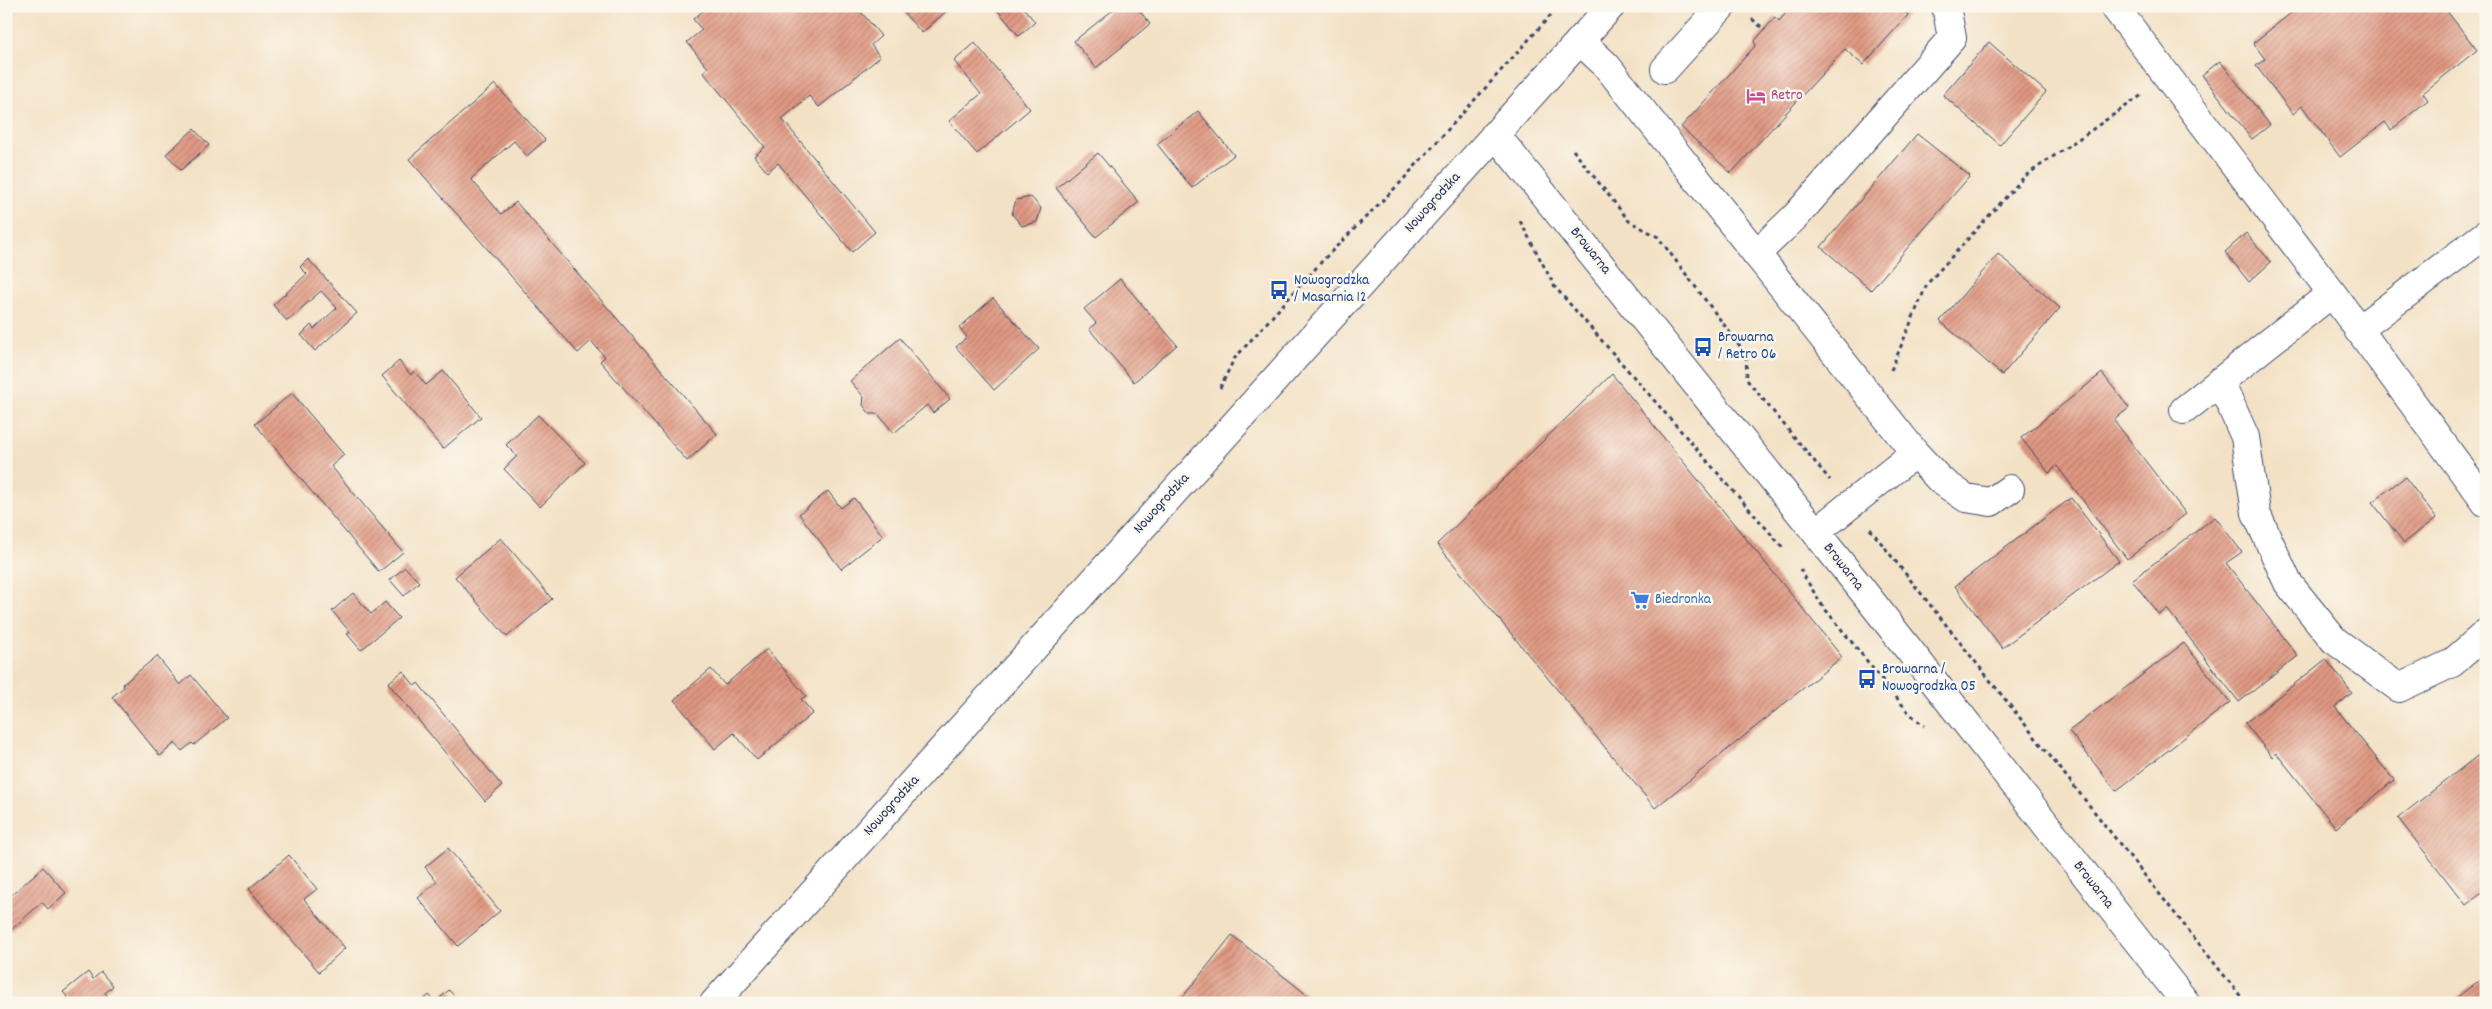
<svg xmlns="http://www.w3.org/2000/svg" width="2492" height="1009" viewBox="0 0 2492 1009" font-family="Dekko,sans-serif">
<defs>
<pattern id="building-hatch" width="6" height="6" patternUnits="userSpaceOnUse" patternTransform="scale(1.25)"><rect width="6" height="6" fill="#e09881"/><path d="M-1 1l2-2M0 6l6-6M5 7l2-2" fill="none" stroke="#b57c6d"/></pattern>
</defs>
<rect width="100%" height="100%" fill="#fbf7ec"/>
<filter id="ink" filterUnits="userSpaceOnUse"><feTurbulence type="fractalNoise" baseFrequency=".02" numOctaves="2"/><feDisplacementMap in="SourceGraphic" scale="10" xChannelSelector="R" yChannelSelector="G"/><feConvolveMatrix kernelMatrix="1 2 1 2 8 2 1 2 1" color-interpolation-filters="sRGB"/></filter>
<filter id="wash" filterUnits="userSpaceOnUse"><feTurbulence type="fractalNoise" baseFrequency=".0096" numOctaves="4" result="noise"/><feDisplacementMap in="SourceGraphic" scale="20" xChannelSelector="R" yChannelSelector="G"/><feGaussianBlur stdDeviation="1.12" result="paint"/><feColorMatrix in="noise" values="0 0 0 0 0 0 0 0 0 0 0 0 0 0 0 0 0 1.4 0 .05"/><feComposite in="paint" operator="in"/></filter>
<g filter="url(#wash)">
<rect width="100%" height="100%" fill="#f3e1c5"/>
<g id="blocks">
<path fill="url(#building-hatch)" d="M709 6H856L881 36 871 45 880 57 819 107 809 96 782 119 875 232 852 252 778 163 767 172 754 156 765 147 703 72 708 68 687 42 702 30 693 19Z
M908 6H952L922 33 902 11Z
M994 6H1022L1035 22 1019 36Z
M1118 6H1136L1150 24 1096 68 1074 41Z
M1792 6H1899L1908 15 1863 65 1845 49 1731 173 1681 127 1756 45 1754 42 1775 17 1779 21Z
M2300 6H2443L2477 50 2423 93 2428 100 2391 130 2385 122 2340 157 2302 106 2293 114 2256 66 2265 59 2253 43Z
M1989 42 2046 92 2000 145 1943 95Z
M975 43 1030 109 977 154 949 121 981 94 954 61Z
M2220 61 2270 125 2252 139 2202 75Z
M495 84 545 140 527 156 514 141 471 179 501 214 516 202 717 434 687 461 600 361 605 357 591 341 578 353 409 159Z
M1198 111 1234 155 1192 188 1157 144Z
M194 129 209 145 181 170 166 154Z
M1917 134 1970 176 1871 290 1821 247Z
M1098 153 1139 202 1096 237 1056 188Z
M1031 197 1041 208 1037 222 1022 226 1012 214 1016 200Z
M2246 233 2271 262 2249 282 2225 252Z
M1998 254 2060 308 2002 375 1940 321Z
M308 259 357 313 315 351 301 335 311 325 314 329 337 308 321 291 287 321 273 305 307 274 300 267Z
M1120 279 1177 345 1134 382 1089 329 1096 323 1084 309Z
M993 298 1039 349 994 390 956 347 967 337 959 328Z
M900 338 950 399 933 413 927 405 894 433 878 414H870L863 405 864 397 850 381Z
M399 361 411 375 414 371 426 385 443 371 481 417 443 449 382 376Z
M2102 373 2129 408 2114 420 2186 514 2127 559 2057 466 2049 473 2021 438Z
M1612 374 1842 657 1655 808 1437 544Z
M292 393 344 455 331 466 403 552 379 572 255 424Z
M538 415 585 463 540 507 504 469 517 456 506 445Z
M2405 477 2436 518 2404 543 2372 502Z
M828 491 841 508 854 498 883 536 841 569 799 514Z
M2071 498 2119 561 2002 648 1955 586Z
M2215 517 2242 552 2226 563 2298 656 2239 702 2167 609 2159 615 2132 580Z
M501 538 552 599 507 637 455 577Z
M405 567 419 582 404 596 390 580Z
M353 593 371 614 385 602 399 618 361 650 347 634 350 632 332 611Z
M2184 643 2230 702 2116 791 2069 731Z
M767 649 806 696 801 699 813 713 757 760 734 733 715 749 674 700 711 669 725 685Z
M157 656 180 685 191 675 227 718 194 745 192 743 182 751 175 743 160 756 112 697 124 687 123 684Z
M2326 659 2352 693 2335 707 2394 780 2336 828 2276 753 2272 757 2245 723Z
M403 671 415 686 418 683 502 786 485 801 388 683Z
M2486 749V890L2466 905 2398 818Z
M448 848 500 911 458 946 418 898 437 882 425 867Z
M289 855 317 889 304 899 345 948 319 972 249 889Z
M43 867 66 893 48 909 42 902 11 930 6 926V900Z
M1232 935 1317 1003H1178Z
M88 972 93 979 101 972 113 986 105 993 113 1003H72L63 992Z
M2486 975V1003H2458L2455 999Z
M449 990 460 1003H420L429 995 435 1002Z"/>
</g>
</g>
<g filter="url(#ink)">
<use href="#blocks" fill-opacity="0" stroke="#3b4a6d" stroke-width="1"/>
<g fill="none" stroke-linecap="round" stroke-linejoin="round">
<g stroke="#3b4a6d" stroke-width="30">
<path id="minor" d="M2114 6 2332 293 2486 503
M1580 41 1606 65 1915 453 1940 480 1966 498 1991 502 2010 489
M1665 69 1722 6
M1495 134 1859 586 2186 1003
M1756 254 1796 216 1952 38 1946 6
M2358 330 2486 234
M2220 381 2245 437 2256 513 2288 583 2334 640 2399 688 2452 663 2486 633
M2184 410 2332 293
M1816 532 1915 453"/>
</g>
<g stroke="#3b4a6d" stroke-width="30">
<path id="major" d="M714 1003 1611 6"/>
</g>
<path stroke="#3b4a6d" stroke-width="3" stroke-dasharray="4 4" stroke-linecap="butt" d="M1752 19 1765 30
M1573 150 1629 221 1658 237 1746 354 1747 380 1830 480
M1520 221 1555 287 1785 550
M1891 370 1927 284 2025 176 2142 95
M1220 388 1234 359 1325 258 1400 183 1559 6
M1870 529 2246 1003
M1800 569 1821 604 1909 713 1924 726"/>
<use href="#minor" stroke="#fff" stroke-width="28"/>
<use href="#major" stroke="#fff" stroke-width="28"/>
</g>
</g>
<defs>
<g id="hotel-bare" transform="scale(1.5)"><path d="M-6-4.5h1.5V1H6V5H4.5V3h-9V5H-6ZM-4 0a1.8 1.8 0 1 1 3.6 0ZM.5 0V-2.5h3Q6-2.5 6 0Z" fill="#d1479c" stroke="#fbf7ec" stroke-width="2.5" paint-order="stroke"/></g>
<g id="bus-bare" transform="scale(1.5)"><path d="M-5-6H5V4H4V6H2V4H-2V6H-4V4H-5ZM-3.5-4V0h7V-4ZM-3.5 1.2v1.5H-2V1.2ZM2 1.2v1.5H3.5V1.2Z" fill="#1a4fb4" stroke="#fbf7ec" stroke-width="2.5" paint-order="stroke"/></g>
<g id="supermarket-bare" transform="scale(1.5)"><path d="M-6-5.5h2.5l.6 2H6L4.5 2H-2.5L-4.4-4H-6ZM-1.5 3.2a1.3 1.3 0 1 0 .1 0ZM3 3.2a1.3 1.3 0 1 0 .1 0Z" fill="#3f7fe0" stroke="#fbf7ec" stroke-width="2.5" paint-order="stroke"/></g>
</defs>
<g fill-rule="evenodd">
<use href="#hotel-bare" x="1756" y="96"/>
<use href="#bus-bare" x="1279" y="290"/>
<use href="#bus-bare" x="1703" y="347"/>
<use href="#supermarket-bare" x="1640" y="600"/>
<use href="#bus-bare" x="1867" y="679"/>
</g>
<g text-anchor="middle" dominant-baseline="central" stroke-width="5" stroke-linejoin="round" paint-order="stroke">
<g font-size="15" fill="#b23c85" stroke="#fbf7ec" text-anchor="start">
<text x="1771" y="96">Retro</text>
</g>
<g font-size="15" fill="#1b2f5e" stroke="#fbf7ec">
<text transform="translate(1433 203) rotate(-48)">Nowogrodzka</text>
<text transform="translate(1590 251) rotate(51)">Browarna</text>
<text transform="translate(1162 504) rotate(-48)">Nowogrodzka</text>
<text transform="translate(1843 567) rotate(52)">Browarna</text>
<text transform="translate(892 806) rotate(-48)">Nowogrodzka</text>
<text transform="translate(2093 885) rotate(52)">Browarna</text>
</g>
<g font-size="15" fill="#164399" stroke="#fbf7ec" text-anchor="start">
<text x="1294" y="281">Nowogrodzka<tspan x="1294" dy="17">/ Masarnia 12</tspan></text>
<text x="1718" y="338">Browarna<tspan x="1718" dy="17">/ Retro 06</tspan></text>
<text x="1882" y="670">Browarna /<tspan x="1882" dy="17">Nowogrodzka 05</tspan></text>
</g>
<g font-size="15" fill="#366cbe" stroke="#fbf7ec" text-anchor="start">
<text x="1655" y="600">Biedronka</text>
</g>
</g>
<rect width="2492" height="1009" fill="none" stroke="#fbf7ec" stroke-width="25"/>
</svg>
